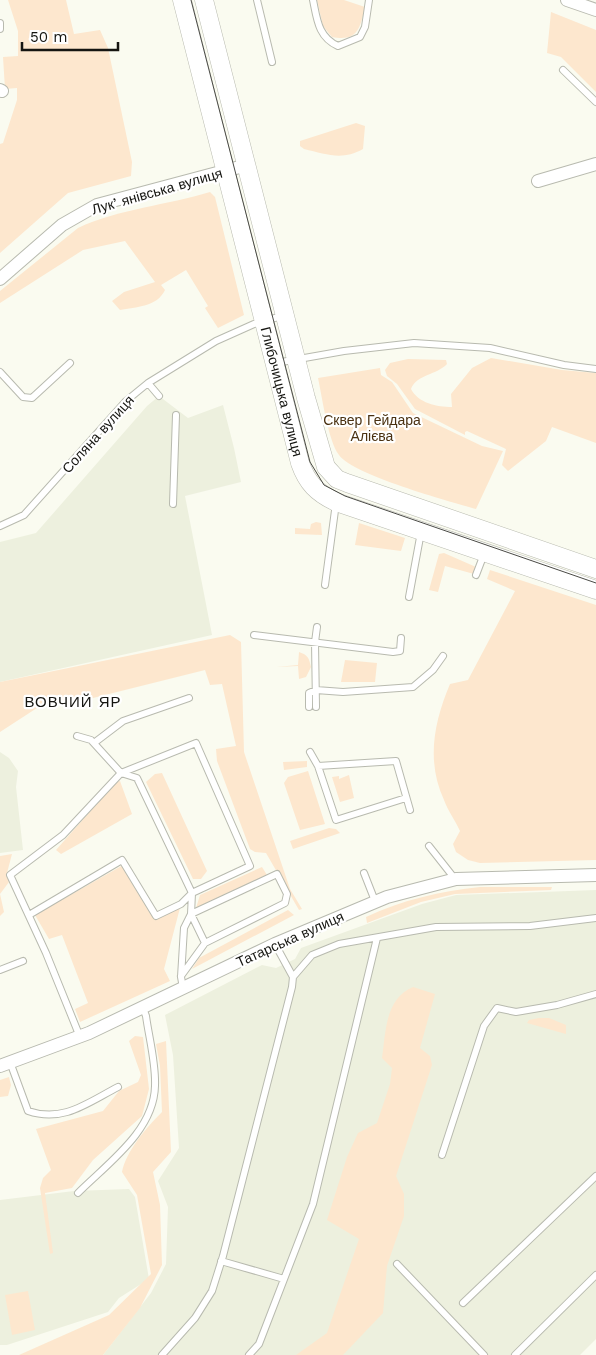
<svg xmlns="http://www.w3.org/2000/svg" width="596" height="1355" viewBox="0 0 596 1355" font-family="'Work Sans',sans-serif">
<rect width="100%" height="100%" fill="#fafbf0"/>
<path fill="#edf0de" d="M159 396 188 418 223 405 234 448 241 482 185 496 212 635 0 682V542L36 533 147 406Z
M0 752 9 758 18 771 16 787 23 850 0 853Z
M596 890V1339L580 1355H103L151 1293 166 1264 168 1207 158 1181 179 1148 173 1055 165 1015 262 965 276 968 295 959 301 948 422 904 456 895Z
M129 1189 135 1197 149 1279 119 1298 108 1312 7 1345H0V1200L74 1191Z"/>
<path fill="#fde7ce" d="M8 0H66L74 34 100 30 108 48 132 162 131 176 68 193 0 253V144L3 143 17 100V88L5 89 3 57 18 56V31Z
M317 0H344L365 7C360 28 358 42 332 37L323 26Z
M551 12 596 30V92L561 57 547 53Z
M356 123 365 126 363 149C342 161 326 154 304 149L300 146V141Z
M210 192 215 197 244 315 218 328 205 308 208 306 186 270 161 285 165 290C157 307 136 307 120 310L112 301 124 292 155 282 125 241 83 250 0 303V291L78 228C118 209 168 205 210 192Z
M491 358 562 370 596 373V443L552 427 546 441 508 471 502 465 506 449 467 431 465 432V435L415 409 397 384 387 376 385 370 390 363 408 359 446 360 447 364C437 375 417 374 411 389 418 403 437 407 452 407L451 394 472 368Z
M380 368 381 375 392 382 413 413 482 446 503 451 476 509C448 501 353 475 339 455 328 441 322 396 318 378Z
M316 522 321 523 322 535 295 534V528L310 529 311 524Z
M359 523 405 538 401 551 355 545Z
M444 553 476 567 474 574 445 566 438 592 429 590 439 554Z
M490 570 596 605V860L480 863 468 860 456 852 453 844 460 831C455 820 448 811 444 800 426 761 434 722 450 684L468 680 515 591 487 579Z
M230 635 241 642 244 752 290 889 302 909 299 910 266 853 255 852 250 849 217 761 216 749 236 746 222 684 210 685 205 670 89 699 70 707 57 695 0 732V682Z
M299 652C308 655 309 658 311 667L306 677 299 679 298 666 276 667 298 665Z
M345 660 377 663 375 682H341Z
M307 761V767L284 770 283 762Z
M308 771 325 824 300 830 284 783 288 777Z
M162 773 207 871 201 879H193L146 782 155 774Z
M349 775 354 798 340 802 332 777 339 776V779Z
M120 781 132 814 61 854 56 850 116 782Z
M329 828 336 829 340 833 293 849 290 841Z
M12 854 7 873 9 882 0 894 4 912 0 916V856Z
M125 864 156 916 181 904 164 969 170 981 80 1022 75 1009 88 1003 62 935 49 939 35 915Z
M262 867 267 875 196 908 200 895Z
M480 887H552L551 890 455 894 421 902 367 923 366 917C402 900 441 891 480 887Z
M288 910 294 915 192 969 199 958Z
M413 987 435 994 420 1048 430 1056 432 1065 396 1176 404 1194V1216L387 1266 383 1313 343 1355H296L327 1333 359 1239 327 1220 347 1157 358 1133 377 1123 390 1084 392 1068 382 1058C386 1031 385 999 413 987Z
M539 1018H549L566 1025V1034L527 1023 529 1020Z
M135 1036 143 1037 149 1089 142 1116 93 1160 72 1188 45 1193 53 1253 50 1254 40 1188 43 1178 51 1170 36 1129 103 1111 119 1091 138 1082 141 1075 129 1041Z
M166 1041 171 1152 153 1172 160 1205 162 1265 140 1308 103 1355H19L109 1315 151 1274 137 1195 122 1172C126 1151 147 1127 162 1112L160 1066 156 1044Z
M9 1077 11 1085 8 1096 0 1097V1080Z
M28 1291 35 1330 12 1335 5 1295Z"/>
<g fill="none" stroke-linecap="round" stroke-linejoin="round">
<g stroke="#b8baaf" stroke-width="8">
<path id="lane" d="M257 0 272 62
M313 0C317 19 318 37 338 46L360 37 365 27 369 0
M0 23V29
M563 70 596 102
M276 363 344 351 414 343 490 348 564 365 596 369
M0 372 23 397 32 398 70 363
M148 383 159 396
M173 504 176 415
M0 526 24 515 126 401 148 383 216 341 254 324 285 315
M476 575 484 554
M325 585 336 503
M409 597 421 532
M254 635 393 652 400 651 401 638
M309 707V693L316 690 343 692 413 687 433 670 443 656
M316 707 315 642 317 627
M77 736 91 740 121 773 137 778 192 893 191 914 184 928 181 977 183 988
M94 743 123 721 189 698
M310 752 318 766 336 820 406 798
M318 766 396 761 410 810
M429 846 455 879
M364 873 375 901
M29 915 122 860 156 916 181 904 192 893 250 866 196 743 121 773 63 835 10 875 46 953 80 1037
M0 970 23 961
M181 976 205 943 285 903 287 894 277 874 191 914 205 943
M293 977 312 955 339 944 436 927 530 926 596 918
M10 1062 28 1111C63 1123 87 1103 118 1087
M442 1155 484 1026 497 1008 516 1012 557 1005 596 994
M78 1193C108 1163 154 1131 155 1086 156 1063 149 1038 146 1016L143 1008
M221 1261 284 1279
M397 1264 484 1355
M463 1303 596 1176
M162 1355 195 1318 212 1291 223 1256 292 987 293 977 275 944
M249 1355 259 1344 313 1204 377 938
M515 1355 596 1275"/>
</g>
<g stroke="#b8baaf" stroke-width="14">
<path id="street" d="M567 0 596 10
M0 90 2 91
M538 181 596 164
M0 279 62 225 97 205 247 165
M0 1066 89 1033 275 944 387 897 456 879 596 875"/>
</g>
<g stroke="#b8baaf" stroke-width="19">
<g id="secondary">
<path id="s1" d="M182 0 300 463C307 483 317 493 336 502L596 590"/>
<path d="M204 0 306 398 326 467 337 479 347 483 596 569"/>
</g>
</g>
<use href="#lane" stroke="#fff" stroke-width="6"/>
<use href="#street" stroke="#fff" stroke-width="12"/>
<use href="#secondary" stroke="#fff" stroke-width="18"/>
<path stroke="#4a4a45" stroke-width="1" d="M191 0 310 462 324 485 345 496 596 583"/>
</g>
<g text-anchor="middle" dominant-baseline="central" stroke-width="4.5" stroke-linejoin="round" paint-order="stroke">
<g font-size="14" fill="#151511" stroke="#fff">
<text transform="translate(157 191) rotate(-16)">Лукʼянівська вулиця</text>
<text stroke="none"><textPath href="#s1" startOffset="404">Глибочицька вулиця</textPath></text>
<text transform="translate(98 434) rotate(-48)">Соляна вулиця</text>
<text transform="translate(290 939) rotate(-24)">Татарська вулиця</text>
</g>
<g font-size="14" fill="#4a3111" stroke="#fff">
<text x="372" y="420">Сквер Гейдара<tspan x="372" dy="16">Алієва</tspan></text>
</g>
<g font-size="15" letter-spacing="1" fill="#151511" stroke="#fff">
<text x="73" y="702">ВОВЧИЙ ЯР</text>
</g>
</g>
<path d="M22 42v8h96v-8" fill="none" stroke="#151511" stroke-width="2.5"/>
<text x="30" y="42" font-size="15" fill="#151511" stroke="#ffffff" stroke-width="4" paint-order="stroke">50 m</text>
</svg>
